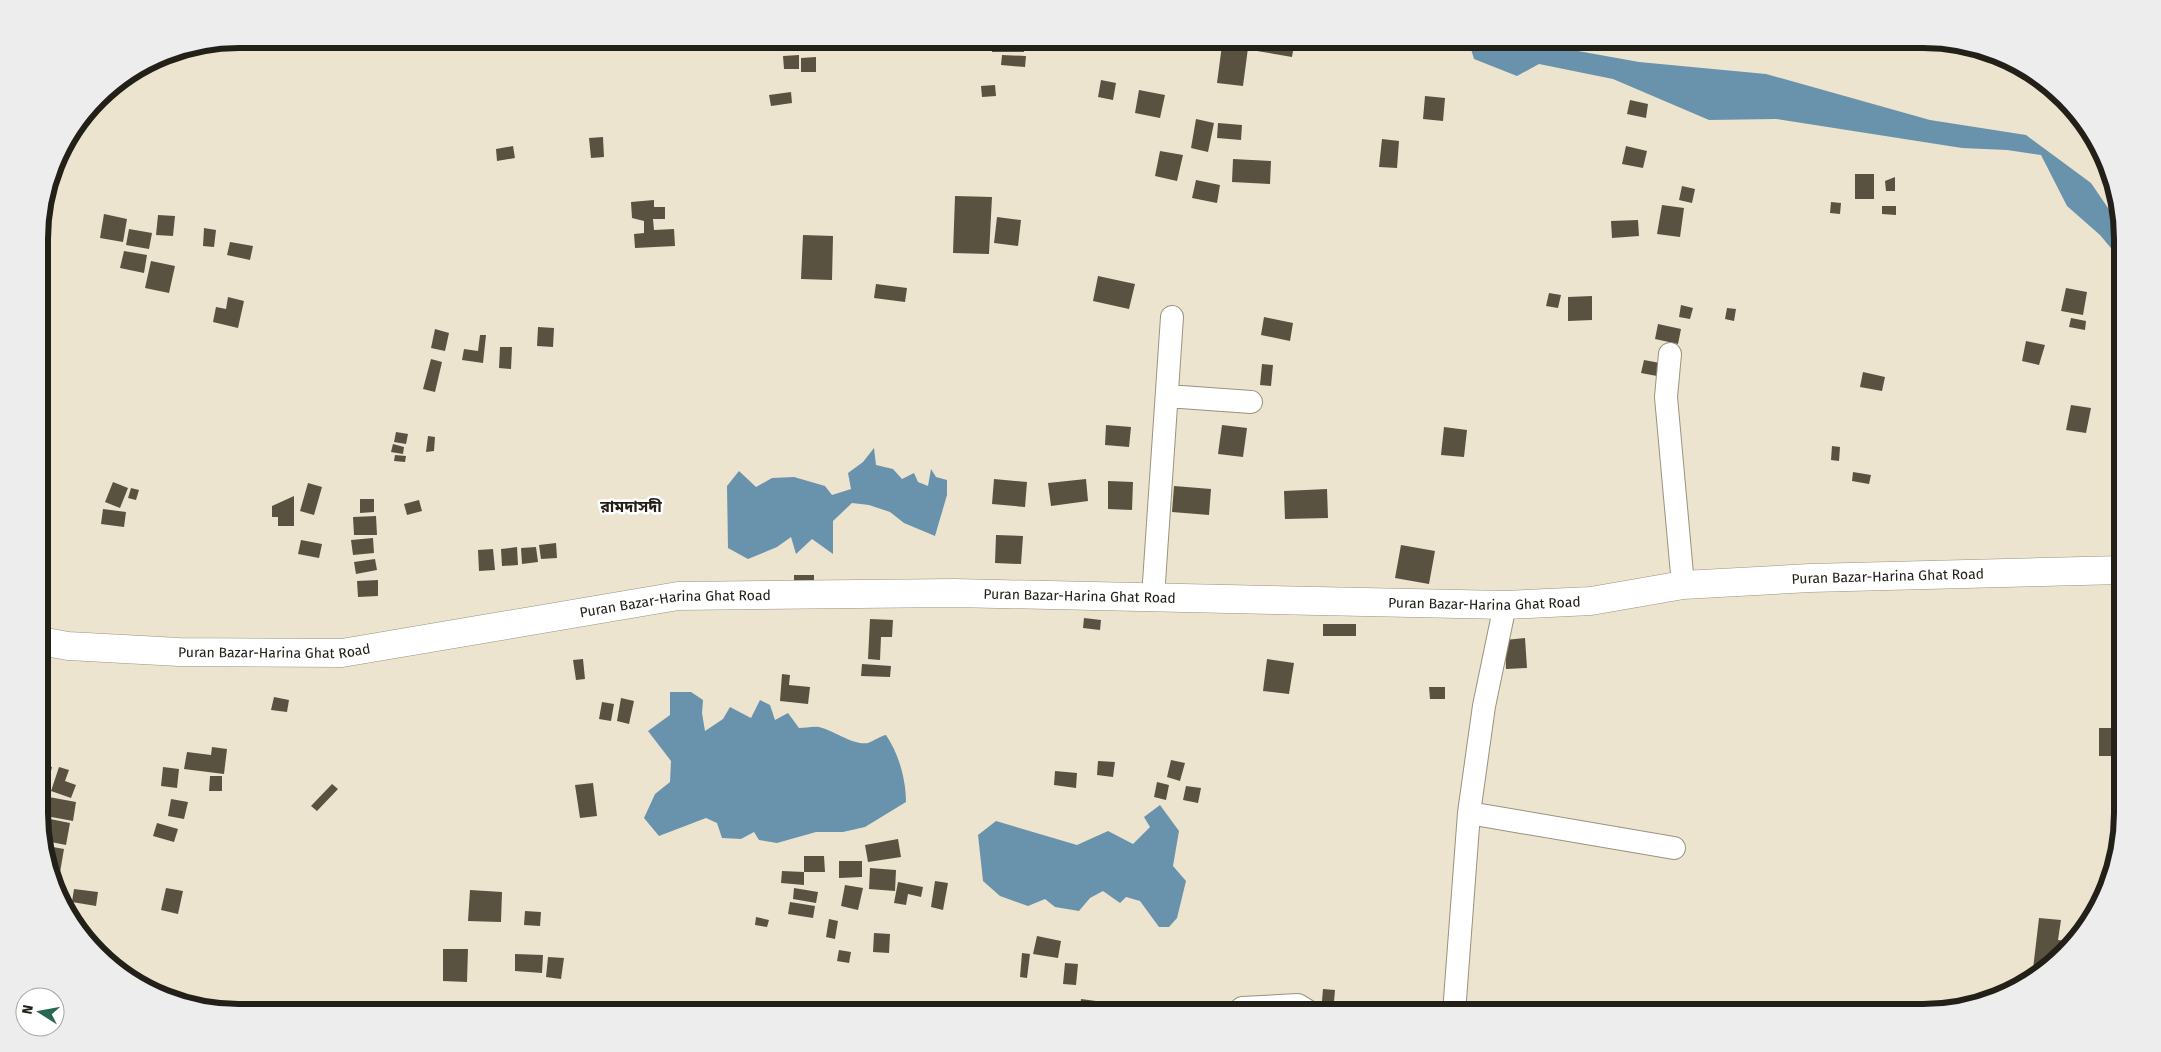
<svg xmlns="http://www.w3.org/2000/svg" width="2161" height="1052" viewBox="0 0 2161 1052" font-family="'Fira Sans','Noto Sans Bengali',sans-serif">
<rect width="100%" height="100%" fill="#ece4cf"/>
<path fill="#6993ac" d="M1468 39H1512L1639 62 1766 74 1930 120 2026 135 2091 183 2121 227V260L2100 235 2067 206 2041 155 2007 150 1962 148 1776 119 1709 120 1613 79 1539 64 1517 76 1474 59Z
M874 448 876 465 893 469 902 479 914 473 918 482 928 486 931 469 936 477 947 480V495L935 536 904 523 890 512 869 505 852 503 833 521V554L812 539 796 554 791 537 777 547 748 559 728 548 727 486 739 471 756 487 772 478 794 477 825 486 832 495 851 489 848 473 863 462Z
M670 692H691L703 700 702 713 705 731 723 719 730 707 751 718 760 700 770 705 775 720 788 713 799 728C805 728 813 726 819 727 833 730 854 746 868 743 874 741 880 736 886 735 899 754 906 780 906 802L865 827 843 832H816L777 843 759 840 754 832 741 839 722 838 717 823 706 818 659 836 644 818 655 794 670 782 671 761 648 731 670 715Z
M1160 805 1179 831 1173 866 1186 881 1177 918 1169 927H1159L1140 901 1126 897 1120 903 1103 891 1090 898 1079 911 1055 907 1045 899 1028 906 1000 896 983 881 978 835 996 821 1077 845 1108 831 1133 844 1150 827 1144 817Z"/>
<path fill="#595241" d="M992 39H1024V52H992Z
M1229 39H1251L1250 44Z
M1259 39H1295L1292 57 1257 51Z
M1222 45 1248 48 1243 86 1217 83Z
M799 55V69H784L783 56Z
M1002 55 1026 56 1025 67 1001 65Z
M816 57V72H801V58Z
M1101 80 1116 83 1113 100 1098 97Z
M995 85 996 96 982 97 981 86Z
M1139 90 1165 95 1160 118 1135 113Z
M791 92 792 103 771 106 769 95Z
M1425 96 1445 98 1443 121 1423 119Z
M1630 100 1648 104 1646 118 1627 114Z
M1196 119 1214 123 1208 152 1191 148Z
M1218 123 1242 125 1241 140 1217 138Z
M603 137 604 157 591 158 589 138Z
M1382 139 1399 141 1397 168 1379 167Z
M513 146 515 158 497 161 496 149Z
M1626 146 1647 151 1643 168 1622 164Z
M1160 151 1183 155 1177 181 1155 176Z
M1233 159 1271 161 1270 184 1232 182Z
M1855 174H1874V199H1855Z
M1895 177V191H1886L1885 181Z
M1196 180 1220 185 1217 203 1192 198Z
M1682 186 1695 189 1692 203 1679 200Z
M955 196 992 197 989 254 953 253Z
M654 200V207H665V219H653L654 230 674 229 675 246 635 248 634 234 644 233V221L632 218 631 202Z
M1831 202 1841 203 1840 214 1830 213Z
M1662 205 1684 208 1680 237 1657 234Z
M1882 206H1896V215L1882 214Z
M104 214 127 219 123 242 100 238Z
M158 215 175 216 173 236 156 235Z
M997 217 1021 220 1018 246 994 243Z
M1638 220 1639 236 1612 238 1611 221Z
M204 228 216 230 214 247 203 246Z
M129 229 152 233 149 249 126 245Z
M803 235 833 236 832 280 801 279Z
M230 242 253 246 250 260 227 255Z
M124 251 147 255 144 273 120 268Z
M151 261 175 266 169 293 145 288Z
M1098 276 1135 284 1129 309 1093 301Z
M876 284 907 288 905 302 874 298Z
M2066 288 2087 292 2083 315 2061 311Z
M1549 293 1561 295 1558 308 1546 306Z
M1592 296V320L1568 321V297Z
M228 297 244 301 238 328 213 322 216 307 226 309Z
M1681 305 1693 308 1690 319 1679 317Z
M1727 308 1736 309 1734 321 1725 319Z
M1264 317 1293 323 1290 341 1261 335Z
M2071 318 2086 321 2085 330 2069 327Z
M1658 324 1681 329 1678 344 1655 339Z
M538 327 554 328 553 347 537 346Z
M435 329 449 333 445 351 431 348Z
M480 335H486L483 363 462 360 464 349 478 351Z
M2026 341 2045 345 2039 365 2022 361Z
M500 347H512L511 369 499 368Z
M431 359 442 362 435 392 423 389Z
M1644 360 1660 363 1657 376 1641 373Z
M1262 364 1273 365 1271 386 1260 385Z
M1863 372 1885 377 1882 391 1860 387Z
M40 388 45 390 40 406Z
M2071 405 2091 408 2086 433 2066 430Z
M1106 425 1131 427 1129 447 1105 445Z
M1222 425 1247 428 1243 457 1218 454Z
M1444 427 1467 430 1464 457 1441 455Z
M396 432 408 434 406 444 394 442Z
M428 436 435 437 434 451 426 452Z
M393 444 404 447 403 454 391 452Z
M1832 446 1840 447 1839 461 1831 460Z
M395 455 406 456 405 462 394 461Z
M1853 472 1871 475 1869 484 1852 481Z
M994 479 1027 482 1025 507 992 504Z
M1086 479 1088 501 1051 506 1048 483Z
M1108 481 1133 482 1132 510 1108 509Z
M113 482 128 488 120 508 105 502Z
M308 483 322 487 314 515 300 511Z
M1174 486 1211 489 1209 515 1172 512Z
M131 488 139 490 136 500 128 498Z
M1327 489 1328 518 1285 519 1284 491Z
M294 496V526H278V517H272V506Z
M360 499H374V512L360 513Z
M419 500 422 511 407 515 404 504Z
M103 509 126 512 124 527 101 524Z
M376 516 377 535H354L353 517Z
M996 535 1023 536 1021 564 995 563Z
M373 538 374 553 353 555 351 540Z
M301 540 322 544 319 558 298 554Z
M556 543 557 558 541 559 539 545Z
M1401 545 1435 551 1429 584 1395 578Z
M517 547 518 565 502 566 501 549Z
M536 547 538 562 522 564 521 548Z
M493 549 495 570 479 571 478 550Z
M375 559 377 570 356 574 354 562Z
M794 575H814V587H794Z
M378 580V596L358 597 357 581Z
M1084 618 1101 620 1100 630 1083 628Z
M870 619 893 620 892 637H881L880 660 868 659Z
M1323 624H1356V636H1323Z
M1525 638 1527 668 1506 669 1505 640Z
M583 659 585 679 576 680 573 660Z
M1267 659 1294 663 1289 694 1263 691Z
M862 664 891 666 890 677 861 676Z
M782 674 790 675 789 685 810 687 808 704 780 701Z
M1429 687H1445V699H1430Z
M274 697 289 700 287 712 271 710Z
M621 698 634 701 629 724 617 721Z
M602 702 614 704 611 721 599 719Z
M2099 728H2117V756H2099Z
M212 747 227 749 224 774 184 769 187 752 211 755Z
M1171 760 1185 763 1180 781 1167 777Z
M1098 761 1115 762 1113 777 1097 775Z
M40 764 52 767 42 808H40Z
M59 767 69 770 65 781 76 785 71 798 51 791Z
M163 767 179 769 177 788 161 786Z
M1055 771 1077 773 1076 788 1054 785Z
M210 776H222V791H209Z
M1157 782 1169 785 1166 800 1154 797Z
M593 783 597 816 580 818 575 785Z
M332 784 338 789 317 811 311 806Z
M1186 786 1201 788 1198 803 1183 800Z
M49 797 76 802 73 821 46 816Z
M171 799 188 802 184 819 168 816Z
M45 818 70 823 66 845 41 840Z
M157 823 178 829 174 842 153 836Z
M898 839 901 857 868 862 865 845Z
M42 845 64 849 58 884 52 883Z
M804 856H824L825 872H804Z
M839 861H862V877L839 878Z
M870 868 896 870 895 891 869 889Z
M782 871 804 872V885L781 883Z
M935 881 948 883 943 910 931 907Z
M898 882 923 887 921 897 908 894 906 905 894 903Z
M845 885 863 888 858 910 841 906Z
M166 888 183 891 178 914 161 910Z
M794 888 818 892 816 903 793 899Z
M74 889 98 892 96 906 72 902Z
M470 890 502 892 501 922 468 921Z
M790 902 815 906 813 918 788 914Z
M525 911 541 912 540 926 524 925Z
M756 917 769 920 767 927 755 925Z
M2039 918 2061 920 2058 940 2075 942 2044 971 2033 969Z
M829 919 838 921 835 939 826 937Z
M874 933 890 934 889 953 873 952Z
M1037 936 1061 941 1058 958 1033 954Z
M443 949H468L467 982 443 981Z
M839 950 851 952 849 963 837 961Z
M1022 953 1030 954 1027 978 1020 977Z
M515 954 543 955 542 973 515 971Z
M548 957 564 958 561 979 546 977Z
M1065 963 1078 964 1076 985 1063 984Z
M1323 989 1335 990 1333 1013H1321Z
M1081 999 1096 1001 1094 1013H1079Z
M301 1002 315 1004 314 1013H299Z"/>
<g fill="none" stroke-linecap="round" stroke-linejoin="round">
<g stroke="#99927e" stroke-width="24">
<path id="minor" d="M1670 354 1666 397 1683 585
M1167 396 1251 402
M1153 597 1172 317
M1469 813 1674 848
M1237 1013 1242 1008 1298 1005 1311 1013
M1454 1013 1469 813 1484 706 1505 605"/>
</g>
<g stroke="#99927e" stroke-width="29">
<g id="secondary">
<path id="s1" d="M40 641 68 646 179 652 342 653 678 596 954 593 1505 605 1591 601 1683 585 1810 578 2122 570"/>
</g>
</g>
<use href="#minor" stroke="#fff" stroke-width="22"/>
<use href="#secondary" stroke="#fff" stroke-width="28"/>
</g>
<g text-anchor="middle" dominant-baseline="central" stroke-width="5" stroke-linejoin="round" paint-order="stroke">
<g font-size="14" fill="#232019" stroke="#fff">
<text stroke="none"><textPath href="#s1" startOffset="1855">Puran Bazar-Harina Ghat Road</textPath></text>
<text stroke="none"><textPath href="#s1" startOffset="1045">Puran Bazar-Harina Ghat Road</textPath></text>
<text stroke="none"><textPath href="#s1" startOffset="1450">Puran Bazar-Harina Ghat Road</textPath></text>
<text stroke="none"><textPath href="#s1" startOffset="640">Puran Bazar-Harina Ghat Road</textPath></text>
<text stroke="none"><textPath href="#s1" startOffset="235">Puran Bazar-Harina Ghat Road</textPath></text>
</g>
<g font-size="16" font-weight="bold" fill="#232019" stroke="#fff">
<text x="631" y="506">রামদাসদী</text>
</g>
</g>
<path d="M0 0H2161V1052H0ZM239 48H1923A191 191 0 0 1 2114 239V813A191 191 0 0 1 1923 1004H239A191 191 0 0 1 48 813V239A191 191 0 0 1 239 48Z" fill="#ededed" fill-rule="evenodd"/>
<path fill="none" stroke="#232019" stroke-width="6" d="M239 48H1923A191 191 0 0 1 2114 239V813A191 191 0 0 1 1923 1004H239A191 191 0 0 1 48 813V239A191 191 0 0 1 239 48Z"/>
<g transform="translate(40 1012) rotate(281)"><circle r="24" fill="#ffffff" stroke="#a7a6a3"/>
<path d="M0-4L9 19L0 12L-9 19Z" fill="#296753"/>
<text y="-8" font-size="14" font-weight="bold" text-anchor="middle" fill="#232019">N</text>
</g>
</svg>
